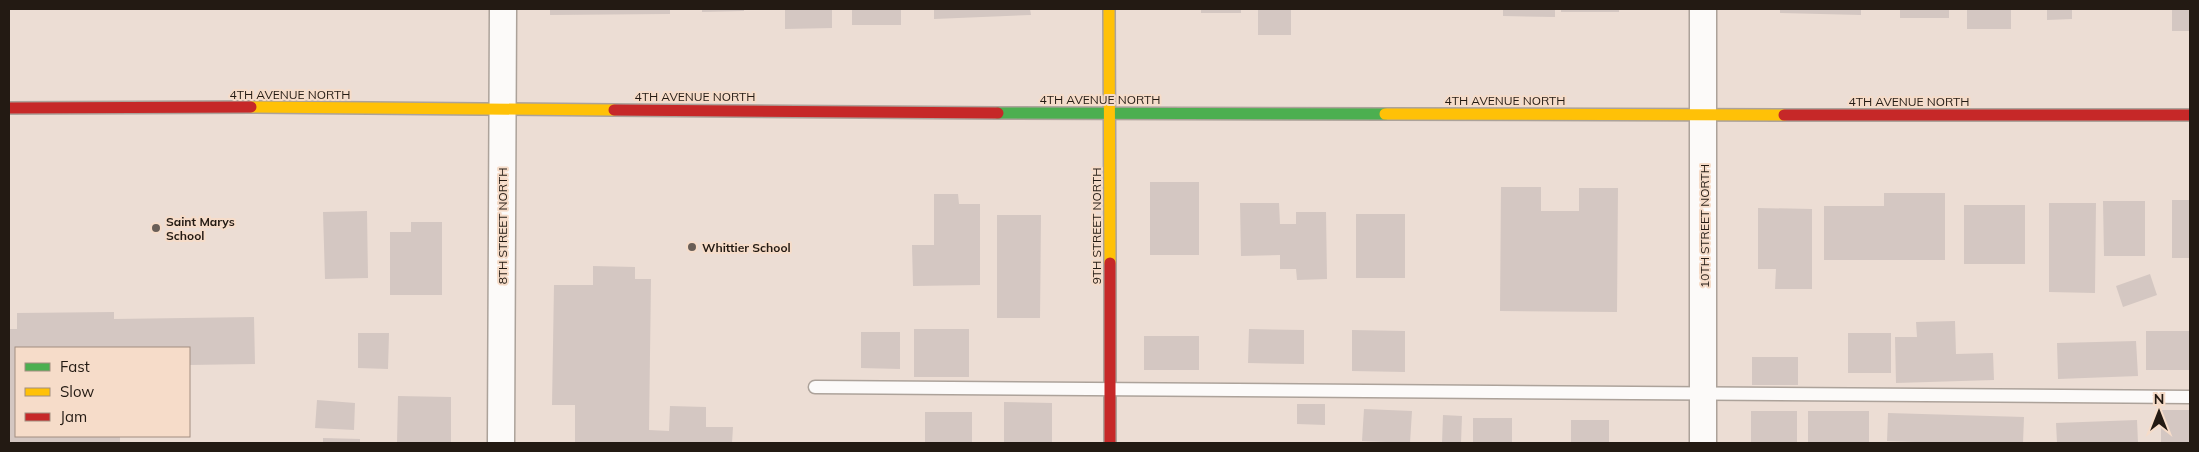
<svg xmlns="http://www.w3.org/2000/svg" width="2199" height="452" viewBox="0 0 2199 452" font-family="Mulish,sans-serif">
<rect width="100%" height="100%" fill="#ecddd4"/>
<path fill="#d4c7c2" d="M550 9H670V14L550 15Z
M702 9H744V11L702 12Z
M785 9H832V28L785 29Z
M852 9H901V25H852Z
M934 9H1030L1031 15 934 19Z
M1201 9H1241V13H1201Z
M1258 9H1291V35H1258Z
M1503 9H1555V17L1503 16Z
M1561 9H1619V12H1561Z
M1780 9H1861V15L1780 13Z
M1900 9H1949V18H1900Z
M1967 9H2011V29H1967Z
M2047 9H2072V19L2047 20Z
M2172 9H2190V31H2172Z
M1150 182H1199V255H1150Z
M1501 187H1541V211H1579V188H1618L1617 312 1500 311Z
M1884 193H1945V260H1824V206H1884Z
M934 194H958L959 204H980V285L913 286 912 245H934Z
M2172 200H2190V258H2172Z
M2103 201H2145V256H2104Z
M1240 203H1279L1280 224H1296V212H1326L1327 279 1297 280 1296 269H1280V255L1241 256Z
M2049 203H2096L2095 293 2049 292Z
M1964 205H2025V264H1964Z
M1758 208 1812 209V289H1775L1776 269H1758Z
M367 211 368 278 325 279 323 212Z
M1356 214H1405V278H1356Z
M997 215H1041L1040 318H997Z
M411 222H442V295H390V232H411Z
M593 266 635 267V279H651L649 430 669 431 670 406 706 407V427H733L732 443H575V405H552L554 285H593Z
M2150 274 2157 295 2123 307 2116 286Z
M114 312V319L254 317 255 364 189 365V348H16V436H120V443H9V329H17V313Z
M1955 321 1956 354 1993 353 1994 380 1896 383 1895 337H1917L1916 322Z
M914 329H969V377H914Z
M1249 329 1304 330V364L1248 363Z
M1352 330 1405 331V372L1352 371Z
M2146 331H2190V370H2146Z
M861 332H900V369L861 368Z
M358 333H389L388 369 358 368Z
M1848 333H1891V373H1848Z
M1144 336H1199V370H1144Z
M2136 341 2138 376 2058 379 2057 343Z
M1752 357H1798V385H1752Z
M398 396 451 397V443H397Z
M317 400 355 403 354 430 315 428Z
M1004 402 1052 403V443H1004Z
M1297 404H1325V425L1297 424Z
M1364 409 1412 411 1410 443 1362 441Z
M2161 410H2190V443H2161Z
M1751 411H1797V443H1751Z
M1808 411H1869V443H1808Z
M925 412H972V443H925Z
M1888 413 2024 417 2023 443H1915V442L1887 441Z
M1443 415 1462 416 1461 443H1442Z
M1473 418H1512V443H1473Z
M1571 420H1609V443H1571Z
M2137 420 2138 443H2057L2056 423Z
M323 438 360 439V443H323Z"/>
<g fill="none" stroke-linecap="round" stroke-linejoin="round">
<g stroke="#aca29a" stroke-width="15">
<path id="lane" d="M815 387 2190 397"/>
</g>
<g stroke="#aca29a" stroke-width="29">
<path id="street" d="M501 443 503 9
M1703 443V9"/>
</g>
<g stroke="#aca29a" stroke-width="14">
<path id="fast" d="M998 113 1385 114"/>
</g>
<g stroke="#aca29a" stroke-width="14">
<path id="slow" d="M1109 9 1110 263
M251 107 614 110
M1385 114 1784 115"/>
</g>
<g stroke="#aca29a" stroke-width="14">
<path id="jam" d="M9 108 251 107
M614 110 998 113
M1784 115H2190
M1110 263V443"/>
</g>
<use href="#lane" stroke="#fcfaf9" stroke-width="12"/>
<use href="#street" stroke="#fcfaf9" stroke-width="26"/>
<use href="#fast" stroke="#4caf50" stroke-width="11"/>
<use href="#slow" stroke="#ffc107" stroke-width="11"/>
<use href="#jam" stroke="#c62828" stroke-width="11"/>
</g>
<g fill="#695e57" stroke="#f6dcc9" stroke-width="2">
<circle cx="156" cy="228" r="5"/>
<circle cx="692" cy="247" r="5"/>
</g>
<g text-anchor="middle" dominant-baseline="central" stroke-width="4" stroke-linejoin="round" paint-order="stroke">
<g font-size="12" fill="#231a13" stroke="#f6dcc9">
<text x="290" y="94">4TH AVENUE NORTH</text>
<text x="695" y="96">4TH AVENUE NORTH</text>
<text x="1100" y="99">4TH AVENUE NORTH</text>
<text x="1505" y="100">4TH AVENUE NORTH</text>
<text x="1909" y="101">4TH AVENUE NORTH</text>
<text transform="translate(502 226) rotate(-90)">8TH STREET NORTH</text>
<text transform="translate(1096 226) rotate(-90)">9TH STREET NORTH</text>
<text transform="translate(1704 226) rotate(-90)">10TH STREET NORTH</text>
</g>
<g font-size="12" font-weight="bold" fill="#231a13" stroke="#f6dcc9" text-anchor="start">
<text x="166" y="221">Saint Marys<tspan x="166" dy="14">School</tspan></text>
<text x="702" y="247">Whittier School</text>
</g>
</g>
<rect width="2199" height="452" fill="none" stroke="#231a13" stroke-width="20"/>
<rect x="15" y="347" width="175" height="90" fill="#f6dcc9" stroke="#a28e80"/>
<rect x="25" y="363" width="25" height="8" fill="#4caf50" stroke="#a28e80"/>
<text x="60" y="372" font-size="15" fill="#231a13">Fast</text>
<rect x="25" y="388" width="25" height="8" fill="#ffc107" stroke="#a28e80"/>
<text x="60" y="397" font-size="15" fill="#231a13">Slow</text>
<rect x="25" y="413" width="25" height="8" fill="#c62828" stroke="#a28e80"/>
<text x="60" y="422" font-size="15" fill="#231a13">Jam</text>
<g transform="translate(2159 412)" stroke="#f6dcc9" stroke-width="4" paint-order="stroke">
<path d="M0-4L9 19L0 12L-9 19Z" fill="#231a13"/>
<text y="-8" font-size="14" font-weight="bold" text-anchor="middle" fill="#231a13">N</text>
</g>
</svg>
